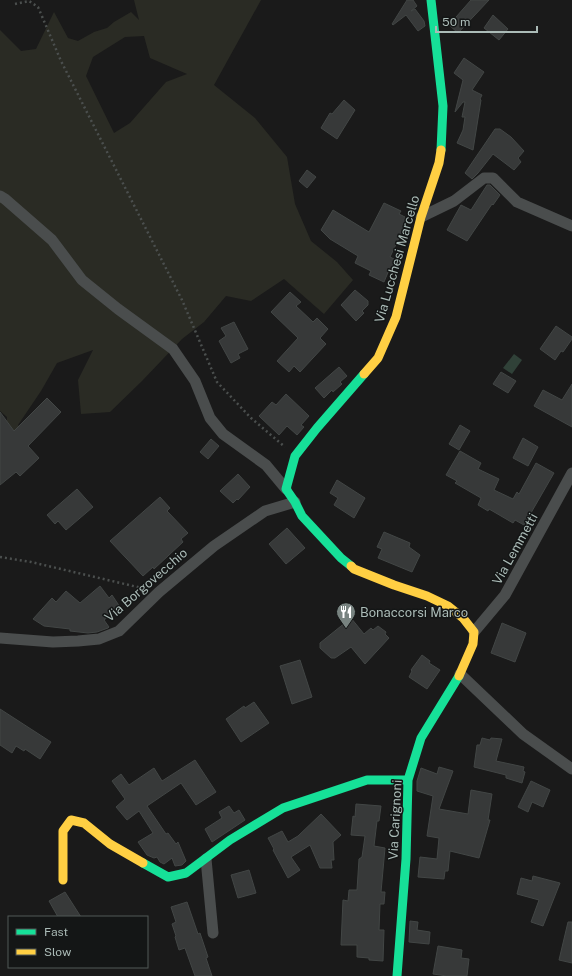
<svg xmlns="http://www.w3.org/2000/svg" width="572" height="976" viewBox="0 0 572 976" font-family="'Public Sans',sans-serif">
<rect width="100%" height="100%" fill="#1a1a1a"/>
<path fill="#2a2b24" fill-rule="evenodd" d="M134 0H261L214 85 255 118 287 157 295 204 311 241 337 262 353 280 324 314 284 279 251 301 226 296 204 322 182 339 142 381 110 412 81 414 78 380 93 350 57 363 41 391 18 425 25 433 6 431 7 417 0 411V30L21 51 36 49 54 12 68 38 78 41 94 32 107 28 114 22 131 12 139 20ZM144 36 150 58 187 74 166 82 130 123 114 133 86 76 93 57 125 37Z"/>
<path fill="#304138" d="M514 354 522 360 512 374 503 368Z"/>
<path fill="#373939" stroke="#424645" d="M407 0H413L417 6 411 11 415 9 424 21 425 26 418 31 406 15 393 25 392 24Z
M471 0H489L458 33 449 25Z
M493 15 508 29 499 40 484 28Z
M464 58 484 72 472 90 482 95 480 99 481 100 473 150 457 143 463 130 465 117H462L465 102H463L455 112 463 80 454 73Z
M344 100 355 110 337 139 321 128 330 113 332 114Z
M495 129H500L511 137 524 151 518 158 521 162 514 170 493 154 478 173 472 179 465 173Z
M307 170 316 177 307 188 299 181Z
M487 185H490L500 195 493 205 492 204 467 241 447 230 461 205 471 210Z
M384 203 401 211 399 214 405 217 404 220 407 221 390 257 396 260 392 272 389 270 384 282 369 275 371 271 355 263 358 256 330 239 321 230 333 210 369 232Z
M355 290 368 301V305L362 311 364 313 356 321 341 305Z
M290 292 301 302 296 306 313 322 317 318 328 329 320 338 326 344 300 372 294 366 289 372 277 361 298 338 271 312Z
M234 322 248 349 238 354 240 358 231 363 219 341 226 336 221 328Z
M556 326 572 337V339L563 352 561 351 555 360 540 349Z
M339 367 347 376 340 382 342 384 333 392 332 390 324 398 315 388Z
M501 372 516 381 508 393 493 384Z
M572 384V427L534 406 543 390 562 400Z
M286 394 309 416 301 425 304 427 297 435 287 426 279 435 259 416 272 402 276 405Z
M47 398 61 412 28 446 39 458 20 476 16 472 0 485V412L14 431Z
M460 425 470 431 459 450 449 444Z
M523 438 538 447 528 466 513 458Z
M211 439 219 446 208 459 200 452Z
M460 451 481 463 478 469 499 479 494 490 513 499 517 492 519 494 536 463 554 473 524 525 515 520 513 523 489 509 488 511 478 505 481 498 455 483 457 481 446 475Z
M238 474 250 487 238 500 237 499 233 503 220 491Z
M337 480 365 498 354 518 334 505 338 498 330 493Z
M77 489 93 507 66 530 58 521 55 524 47 515Z
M160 497 170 508 167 511 188 533 181 539 183 542 154 569 153 567 143 576 110 541Z
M287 528 305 548 286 564 269 544Z
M384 532 410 543 409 547 420 555 412 572 378 558 382 549 377 547Z
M100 586 109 598 112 595 120 607 104 620 109 627 108 628 97 632 88 633 70 631V629L44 626 33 619 52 598 56 602 66 591 80 603Z
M351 618 364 634 371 628 373 630 378 626 386 632 385 634 389 638 365 664 351 647 335 658H331L320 648V643Z
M502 623 526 633 515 662 491 653Z
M422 655 430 661 429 663 440 670 427 689 409 677 412 671 411 670Z
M300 660 312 697 292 704 280 666Z
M254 702 269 723 241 742 226 719 244 706 245 708Z
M0 709 51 742 40 759 25 749 24 751 16 746 12 753 0 745Z
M482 738 490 740 491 738 502 739 496 761 524 767 523 771 525 772 522 783 506 778V775L474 767 477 745H480Z
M195 760 216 792 196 805 181 783 147 806 166 834 168 833 176 844 178 842 186 861 182 865 175 866 172 858 164 864 160 862 157 857 154 858 147 855 138 842 153 833 139 811 127 820 116 807 125 799 112 781 121 774 129 785 154 768 162 781Z
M439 767 453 771 439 809 468 814 471 790 492 794 488 820H490L479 858 450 851 448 871H445L444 879 418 877 420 857 437 859 439 838 427 836 433 796 417 791V781L421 768 437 774Z
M531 781 550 790 543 807 532 802 528 812 518 807Z
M356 804 381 806 379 821H377L374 846 385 848 381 892H385L384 904H380L379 930H384L383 961 369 960V958L357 957V945H341L343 900 348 901 349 890H357L359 859 362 857 365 836 351 835 353 816 355 817Z
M229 806 234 813 239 810 245 820 212 842 205 829 222 818 219 812Z
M321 814 341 835 333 842 334 860H331L332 868H320L310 845 291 857 300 870 288 878 273 850 274 849 268 838 282 831 288 842 298 836Z
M249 870 256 893 238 898 231 875Z
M533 876 560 883 543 926 531 922 539 900 517 894 521 878 532 881Z
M65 892 81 917H58L49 901Z
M187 902 198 934 200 933 208 957 206 958 212 976H195L185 948 179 950 175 937 176 936 172 924 176 922 171 907Z
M410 921 418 922 417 930 430 932 429 944 409 942Z
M568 922H572V963L559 960Z
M438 946 462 950 461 958 469 959 467 976H447L433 974Z"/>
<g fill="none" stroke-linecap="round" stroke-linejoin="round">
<path stroke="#4b4f4e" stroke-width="2.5" stroke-dasharray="2 3" stroke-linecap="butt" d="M15 4 29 1 38 7 41 14 61 61 182 300 217 382 251 418 285 447
M0 557 31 562 146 589"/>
<path stroke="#4a4d4d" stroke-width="11" d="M0 196 5 199 52 240 82 280 118 309 173 349 195 381 210 418 223 434 266 465 286 489
M421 217 454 201 484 178H493L517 202 572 226
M474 632 505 595 572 473
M0 638 53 642 78 641 99 639 119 631 159 592 214 546 265 511 295 502
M460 674 523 734 572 769
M206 859 213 933"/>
<path stroke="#16e098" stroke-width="9" d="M431 0 443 106 441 150
M351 566 341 558 302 516 295 502 286 489 295 456 317 428 364 374
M143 863 168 877 186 873 230 840 283 808 367 780H408
M397 976 406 859 408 780 421 738 459 676"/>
<path stroke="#ffcf43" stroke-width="9" d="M364 374 378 358 396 317 421 217 439 163 441 150
M351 566 354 569 394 585 427 596 448 606 463 618 474 632 473 644 459 676
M63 880V831L71 820 84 823 110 844 143 863"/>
</g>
<defs>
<g id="restaurant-pin" transform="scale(1)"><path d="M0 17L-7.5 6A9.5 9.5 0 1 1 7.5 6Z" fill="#788380" stroke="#141616"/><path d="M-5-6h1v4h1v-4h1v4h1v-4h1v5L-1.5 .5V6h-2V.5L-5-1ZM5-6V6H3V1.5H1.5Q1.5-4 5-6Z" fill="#fff"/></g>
</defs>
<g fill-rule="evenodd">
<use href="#restaurant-pin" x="346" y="612"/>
</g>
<g text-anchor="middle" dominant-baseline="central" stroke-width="3" stroke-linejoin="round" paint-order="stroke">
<g font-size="13" fill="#abbbb7" stroke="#141616">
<text transform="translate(397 259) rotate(-74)">Via Lucchesi Marcello</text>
<text transform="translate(515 549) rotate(-61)">Via Lemmetti</text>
<text transform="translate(146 585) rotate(-41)">Via Borgovecchio</text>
<text transform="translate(395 820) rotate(-87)">Via Carignoni</text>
</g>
<g font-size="13" fill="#abbbb7" stroke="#141616" text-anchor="start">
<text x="360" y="612">Bonaccorsi Marco</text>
</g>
</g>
<rect x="8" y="916" width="140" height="52" fill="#141616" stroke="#505856"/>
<rect x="16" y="929" width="20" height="6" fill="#16e098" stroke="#505856"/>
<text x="44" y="936" font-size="12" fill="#abbbb7">Fast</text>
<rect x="16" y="949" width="20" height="6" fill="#ffcf43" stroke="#505856"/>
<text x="44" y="956" font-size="12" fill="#abbbb7">Slow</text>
<path d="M436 26v6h101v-6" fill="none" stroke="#abbbb7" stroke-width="2"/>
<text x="442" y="26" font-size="12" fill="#abbbb7" stroke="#141616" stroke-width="3" paint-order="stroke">50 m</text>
</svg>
